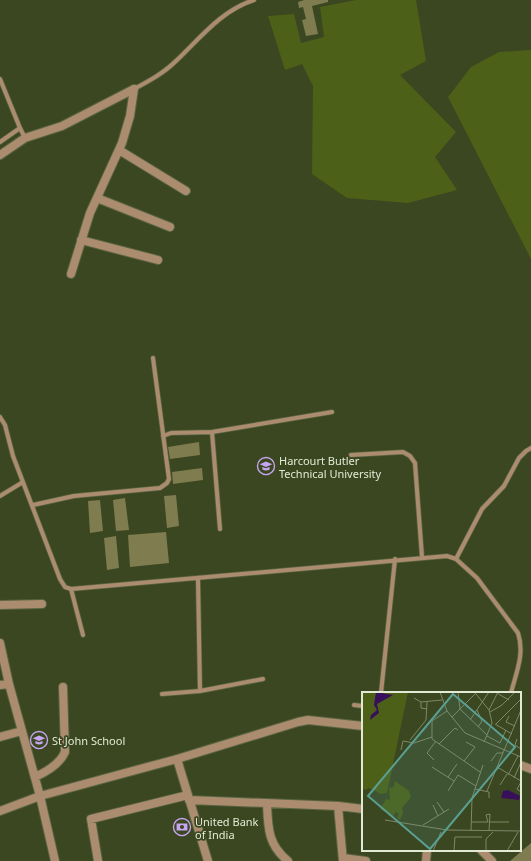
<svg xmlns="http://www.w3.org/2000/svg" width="531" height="861" viewBox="0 0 531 861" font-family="'Noto Sans',sans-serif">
<rect width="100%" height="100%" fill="#3b4721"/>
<path fill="#4c6018" d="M356 0H416L426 61 400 75 456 132 435 157 457 190 408 203 347 198 312 174 313 86 302 64 285 70 268 16 294 14 301 43 324 37 320 7Z
M531 50V259L448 97 471 67 499 52Z"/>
<path fill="#7f7c50" d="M304 0H328V2L312 6 318 34 306 36 302 20 306 19 303 7 299 8 298 2Z
M199 442 200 455 170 459 168 447Z
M202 468 203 480 173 484 172 472Z
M176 495 179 526 167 528 164 496Z
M125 498 129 530 116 531 113 500Z
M100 500 103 531 90 533 88 501Z
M166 532 169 563 130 567 128 535Z
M116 536 119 568 107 570 104 538Z
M531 843V861H510Z"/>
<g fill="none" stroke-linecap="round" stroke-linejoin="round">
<g stroke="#596441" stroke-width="5.5">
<path id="service" d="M0 79 20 128
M134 89C149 81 164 73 177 60 200 38 222 10 254 0
M0 142 20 128 25 138
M0 417 5 425 13 456 60 579 65 587 71 589 447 556 456 559 477 578 518 633C525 654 516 673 511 693
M212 432 220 529
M163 436 171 433 212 432 332 412
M351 455 403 452 410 456 415 463 422 557
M0 496 23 482
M33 505 74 496 160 488 167 483 169 479 153 358
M456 559 482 509 504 486 519 458 526 451 531 448
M198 579 200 691 263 679
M71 589 83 635
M381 693 395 559
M162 694 200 691
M354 705 363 706"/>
</g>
<g stroke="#596441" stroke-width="10">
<path id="minor" d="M119 150 186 191
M0 155 25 138 62 126 134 89
M97 198 170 227
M81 240 158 260
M71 274 90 213 122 143 130 116 134 89
M0 605 42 604
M0 643 9 684 40 796 55 861
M0 685 9 684
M0 737 22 731
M177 759 208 861
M35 777C46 772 60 764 65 752L63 687
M189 800 338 806 363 809
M267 804C268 828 268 845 288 861
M338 806 343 861
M481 850 492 861
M343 858 366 861
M98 861 91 819 188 795
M426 861 427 850"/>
</g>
<g stroke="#596441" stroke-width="10">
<path id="tertiary" d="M520 765 531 769
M0 811 40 796 177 759 298 722 308 720 363 726"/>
</g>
<use href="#service" stroke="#ab8c6f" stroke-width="4"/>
<use href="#minor" stroke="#ab8c6f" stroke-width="8"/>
<use href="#tertiary" stroke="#ab8c6f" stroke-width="8"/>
</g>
<defs>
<g id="university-ring" transform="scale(0.9)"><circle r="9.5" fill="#3b4721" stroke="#c6a6f0" stroke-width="1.5"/><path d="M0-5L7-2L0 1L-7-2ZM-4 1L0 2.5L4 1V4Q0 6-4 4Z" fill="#c6a6f0"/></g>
<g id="school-ring" transform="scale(0.9)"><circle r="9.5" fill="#3b4721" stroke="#c6a6f0" stroke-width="1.5"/><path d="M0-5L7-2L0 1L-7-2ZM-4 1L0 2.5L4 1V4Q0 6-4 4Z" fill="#c6a6f0"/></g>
<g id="bank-ring" transform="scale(0.9)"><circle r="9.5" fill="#3b4721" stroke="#c6a6f0" stroke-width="1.5"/><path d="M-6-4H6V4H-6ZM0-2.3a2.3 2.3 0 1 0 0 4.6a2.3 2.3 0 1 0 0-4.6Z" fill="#c6a6f0"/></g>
</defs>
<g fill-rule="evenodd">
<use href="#university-ring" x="266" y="466"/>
<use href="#school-ring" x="39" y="740"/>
<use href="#bank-ring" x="182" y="827"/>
</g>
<g text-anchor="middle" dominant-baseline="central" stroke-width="3.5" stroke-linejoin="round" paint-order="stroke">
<g font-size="11" fill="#e2ead4" stroke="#3b4721" text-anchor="start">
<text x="279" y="460">Harcourt Butler<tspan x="279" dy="13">Technical University</tspan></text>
<text x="52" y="740">St John School</text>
<text x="195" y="821">United Bank<tspan x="195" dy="13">of India</tspan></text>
</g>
</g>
<g transform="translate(362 692)">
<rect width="159" height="159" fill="#3b4721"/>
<path d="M0 0H46L25 101 19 102 7 96 3 98 0 95ZM33 89 47 99 49 105 40 116 41 120 38 128 35 126 37 122 34 120 31 124 18 117 24 107 28 108 27 96 32 95Z" fill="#4c6018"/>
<path d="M14 0 31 3 15 12 17 21 8 28 9 23 15 18 12 13ZM146 98 158 104 157 108 139 106 141 99Z" fill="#380f5a"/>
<path fill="none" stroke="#7e8869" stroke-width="1" d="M78 0 85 19 103 41 159 65M96 0 98 17 125 43M133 0 147 8M114 2 127 18 129 26 130 31 122 50M52 6 59 10 80 8M59 10V16L65 17M104 12 113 21M115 18 120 29 116 35M127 18 135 2M85 19 70 29V47L118 80M128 20 140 13 153 0M147 24 144 30 153 34M90 25 114 1M108 28 127 0M133 32 150 42M134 32 159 7M125 44 138 51 144 38M155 47 153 53 159 57M48 48 64 28 65 10M77 52 93 36 96 38M39 58 41 49 52 51 70 45M72 68 65 61 74 49M102 69 113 55 104 50M129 69 135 61H141M70 75 92 89M135 75 159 89M146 83 156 64M86 85 95 72M152 86 159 70M159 90 155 97 159 100M138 93 145 82M113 97 127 100V106M86 99 96 83 114 94M125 99 159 18M75 110 82 120M71 113 76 124M23 128 85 138 159 139M109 130H126M126 130 124 123 128 122 127 139M128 130H147M61 133 87 117M109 139 110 106 121 73M71 159 79 140M92 159 93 145H120M124 159V147L131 140M145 159 156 140"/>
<path fill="#599f92" fill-opacity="0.15" stroke="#599f92" stroke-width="2" d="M91 2 153 55 68 157 6 104Z"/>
<rect width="159" height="159" fill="none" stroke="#e2ead4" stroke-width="2"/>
</g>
</svg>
